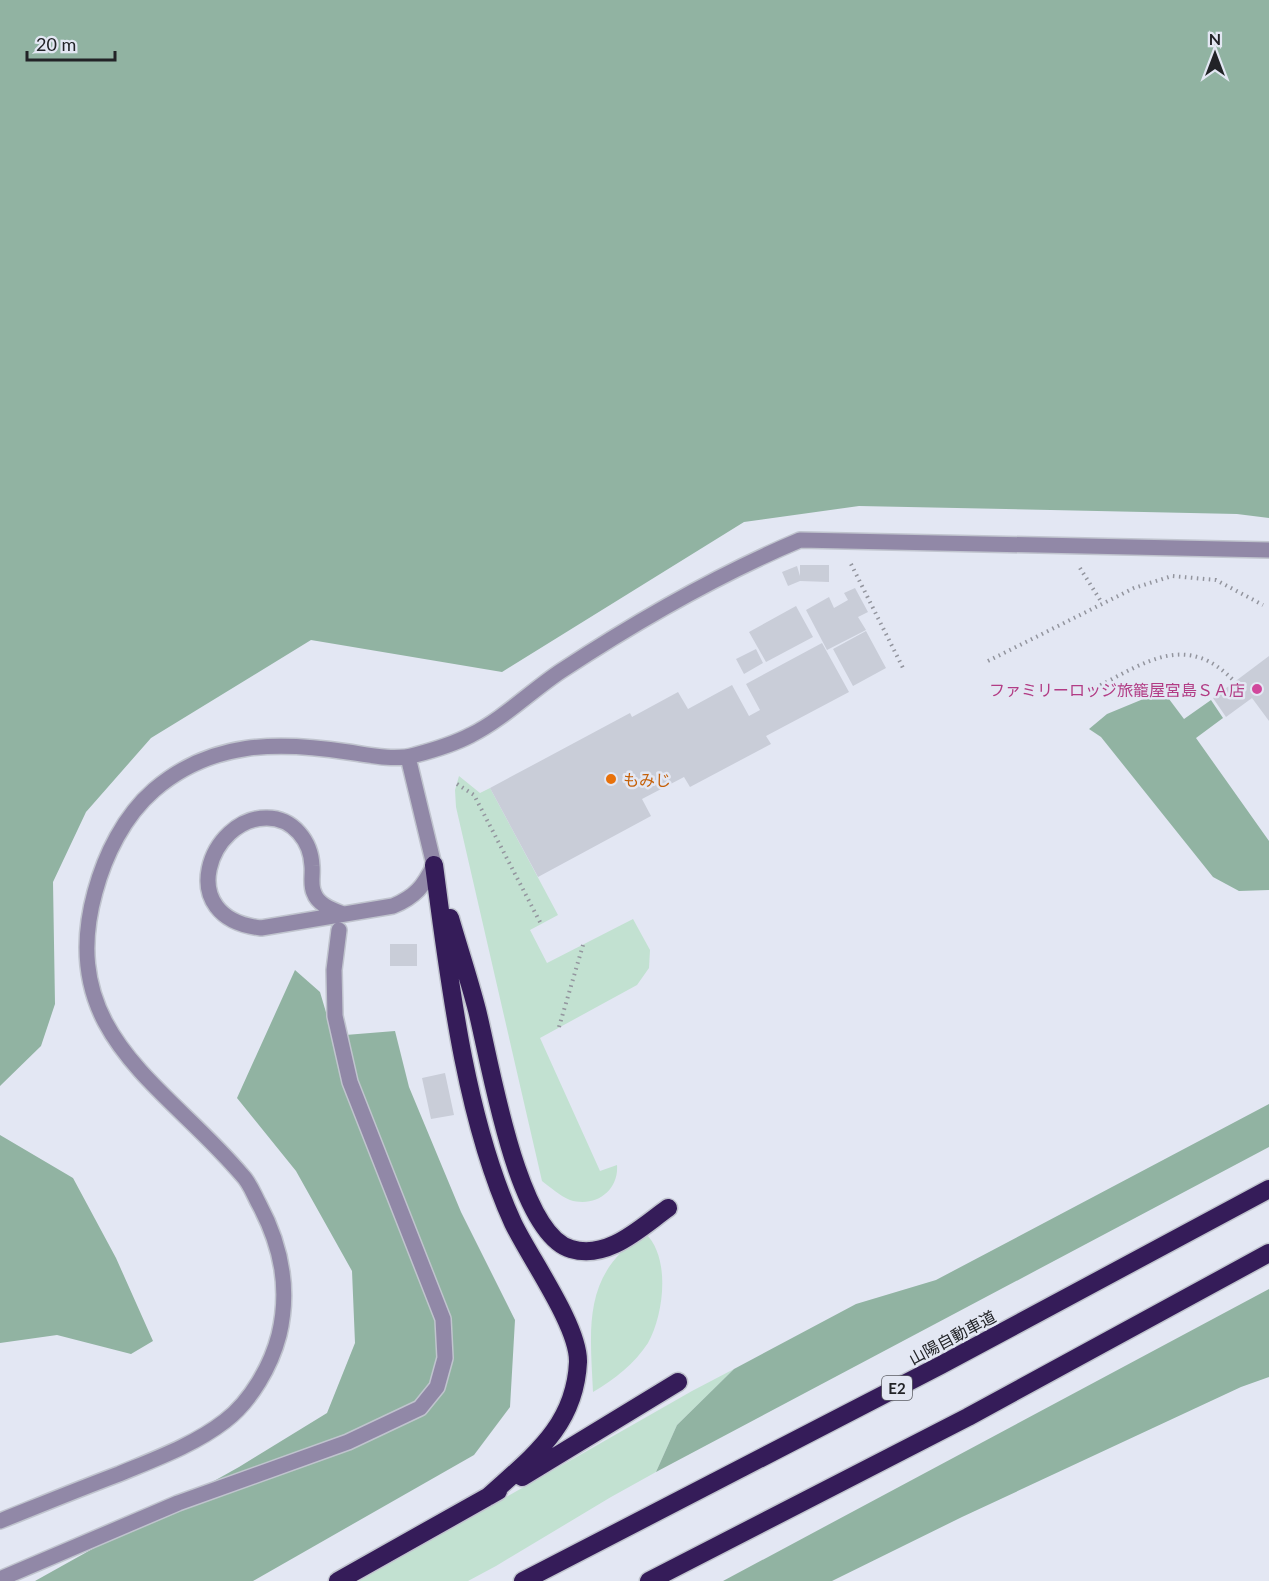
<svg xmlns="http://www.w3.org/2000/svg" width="1269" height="1581" viewBox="0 0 1269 1581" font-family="Lato,'Noto Sans JP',sans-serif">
<rect width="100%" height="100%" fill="#e3e7f3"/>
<path fill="#c2e1d1" d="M459 776 480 793 490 788 558 915 530 930 547 963 633 919 650 950 649 968 637 985 540 1038 600 1171 617 1165C619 1191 595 1208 570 1200 560 1196 550 1187 542 1181L456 807 455 790Z
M645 1233C671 1257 664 1314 648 1343 635 1363 614 1380 593 1392 590 1326 582 1274 645 1233Z
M734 1369 677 1425 656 1472 611 1497 496 1566 468 1581H359L692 1391Z"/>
<path fill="#91b3a2" d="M0 0H1269V518L1237 514 859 506 744 522 502 672 311 640 151 738 86 812 53 882 55 1004 41 1046 0 1086Z
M1153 695 1169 699 1184 719 1211 700 1223 718 1196 738 1269 841V890L1239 891 1213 877 1101 737 1089 729 1107 714Z
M295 970 320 992 333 1036 395 1031 409 1087 461 1212 515 1320 510 1407 474 1455 253 1581H35L239 1467 327 1413 355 1343 352 1271 296 1171 237 1098Z
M1269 1104V1147L656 1472 677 1425 734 1369 856 1304 936 1280Z
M0 1135 73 1178 116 1258 153 1341 131 1354 57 1335 0 1343Z
M1269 1289V1377L1241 1387 962 1517 832 1581H723Z"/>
<path fill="#c9cdd8" d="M800 565H829V582L800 581 788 586 782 572 797 566 800 576Z
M855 588 868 612 858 617 866 630 827 650 806 610 829 597 834 608 848 600 844 593Z
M796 606 813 637 766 662 749 632Z
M866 631 886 668 853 686 833 649Z
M822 643 849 692 766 736 771 744 690 787 684 777 642 799 651 816 538 877 490 788 630 713 632 717 678 692 688 709 732 685 749 716 760 710 746 684Z
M756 649 763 663 744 674 736 659Z
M1269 656V721L1252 698 1226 717 1213 698Z
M390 944H417V966H390Z
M445 1073 454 1115 431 1119 422 1078Z"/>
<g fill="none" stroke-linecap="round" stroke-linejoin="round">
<g stroke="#c0c4ce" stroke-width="18">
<path id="minor" d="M343 914C333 910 318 905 314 893 310 885 313 875 312 866 311 841 293 818 267 818 210 817 172 918 261 928L393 906C415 897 424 886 434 865L408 757
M0 1521C40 1505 79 1489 119 1474 155 1459 194 1445 225 1421 251 1401 271 1366 279 1335 290 1289 282 1247 259 1204 254 1195 250 1183 242 1175 165 1084 56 1034 95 892 105 855 124 816 154 790 211 741 278 741 348 752 368 755 395 761 415 755 434 750 454 744 471 735 503 719 531 691 561 671 637 621 717 575 800 540L1269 550
M0 1579 178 1503 348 1442 420 1408 437 1387 445 1358 443 1319 350 1082 335 1016 334 970 339 930"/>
</g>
<g stroke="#c0c4ce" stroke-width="21">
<path id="highway" d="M434 865C449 979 465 1118 513 1223 529 1257 579 1326 578 1362 575 1426 533 1456 489 1496
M450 918C459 949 469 979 477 1010 490 1061 517 1234 571 1249 608 1260 640 1228 668 1208
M522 1477 678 1382
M338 1581 498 1491
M523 1581 941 1365 1269 1189
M649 1581 968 1417 1269 1253"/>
</g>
<path stroke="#93959e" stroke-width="4" stroke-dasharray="1.5 4.5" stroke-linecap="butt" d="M851 564 904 670
M1080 568 1102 603
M988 661 1134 588 1172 576 1216 580 1263 605
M1095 688C1146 662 1187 631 1235 682
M457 784 474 795 541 924
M559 1027 583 945"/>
<use href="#minor" stroke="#9188a7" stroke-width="15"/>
<use href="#highway" stroke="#351c59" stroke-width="18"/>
</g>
<circle fill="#d1479c" stroke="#e3e7f3" stroke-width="2" cx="1257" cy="689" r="6"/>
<circle fill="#e8710a" stroke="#e3e7f3" stroke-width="2" cx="611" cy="779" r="6"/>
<g text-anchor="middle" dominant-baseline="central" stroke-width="5" stroke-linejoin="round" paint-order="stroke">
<rect fill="#e3e7f3" stroke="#5c5e64" stroke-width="1.5" x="882" y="1376" width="30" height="24" rx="4.5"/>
<g font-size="15" font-weight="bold" fill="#222327">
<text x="897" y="1388">E2</text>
</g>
<g font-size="16" fill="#b23c85" stroke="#e3e7f3" text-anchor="end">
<text x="1245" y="689">ファミリーロッジ旅籠屋宮島ＳＡ店</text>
</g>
<g font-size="16" fill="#c56008" stroke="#e3e7f3" text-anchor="start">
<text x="623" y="779">もみじ</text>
</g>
<g font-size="16" fill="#222327" stroke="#e3e7f3">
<text transform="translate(952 1337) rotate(-28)">山陽自動車道</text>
</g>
</g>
<g transform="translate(1215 54)" stroke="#e3e7f3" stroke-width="4.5" paint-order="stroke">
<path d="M0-4.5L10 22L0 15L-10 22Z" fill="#222327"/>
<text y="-9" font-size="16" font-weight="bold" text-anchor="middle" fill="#222327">N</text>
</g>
<path d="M27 51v9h88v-9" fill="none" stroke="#222327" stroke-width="3"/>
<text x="36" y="51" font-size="18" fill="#222327" stroke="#e3e7f3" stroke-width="4.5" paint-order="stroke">20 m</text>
</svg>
